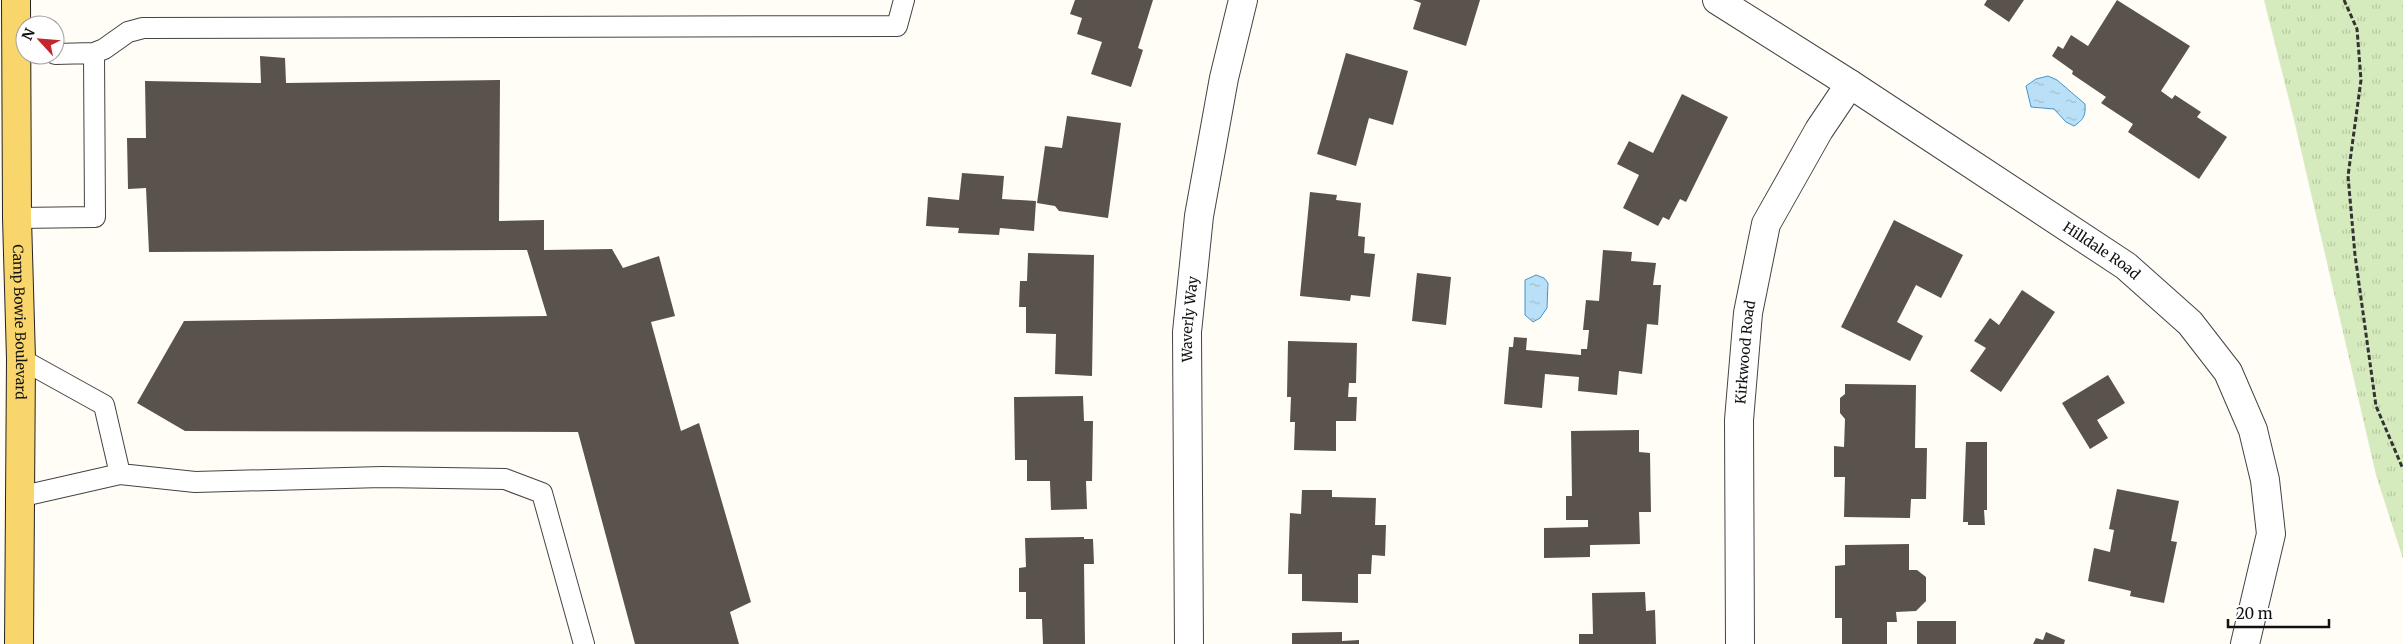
<svg xmlns="http://www.w3.org/2000/svg" width="2403" height="644" viewBox="0 0 2403 644" font-family="Merriweather,serif">
<defs>
<pattern id="grass-tufts" width="24" height="20" patternUnits="userSpaceOnUse" patternTransform="scale(1.25)"><rect width="24" height="20" fill="#d5ebbd"/><path d="M3 7l-1-3M5 7V3M7 7l1-3M15 17l-1-3M17 17v-4M19 17l1-3" fill="none" stroke="#b6c8a1"/></pattern>
<pattern id="water-ripples" width="26" height="14" patternUnits="userSpaceOnUse" patternTransform="scale(1.25)"><rect width="26" height="14" fill="#b9e0f7"/><path d="M2 4q2-2 4 0t4 0M15 11q2-2 4 0t4 0" fill="none" stroke="#9ebfd3"/></pattern>
</defs>
<rect width="100%" height="100%" fill="#fffdf5"/>
<path fill="url(#grass-tufts)" d="M2264 0H2403V559L2376 475 2295 124Z"/>
<path fill="url(#water-ripples)" stroke="#3f96cf" d="M2048 76 2057 80 2085 104C2086 116 2083 120 2074 126L2066 122 2054 109 2031 107 2026 86 2036 79Z
M1536 275 1544 278 1548 283 1547 308 1540 318 1533 322 1525 315V280Z"/>
<path fill="#5a524d" d="M1075 0H1153L1138 48 1143 50 1131 87 1091 74 1102 42 1077 34 1082 18 1070 14Z
M1413 0H1480L1466 46 1413 29 1421 3Z
M1987 0H2024L2009 22 1984 5Z
M2117 0 2190 46 2161 91 2172 99 2175 95 2201 112 2197 117 2227 137 2199 179 2128 132 2133 124 2101 103 2106 97 2072 74 2073 71 2052 56 2058 46 2063 49 2071 35 2088 46Z
M1346 53 1408 71 1393 125 1369 118 1356 166 1317 154Z
M260 56 285 58 286 83 500 80 499 221 544 220V250L612 249 623 268 659 256 675 316 651 322 681 431 699 423 751 602 730 612 739 644H635L578 432 185 431 137 403 184 321 547 316 527 250 149 252 146 188 128 189 127 138H146L145 81 261 83Z
M1682 94 1728 117 1686 202 1680 199 1669 220 1663 217 1658 226 1623 208 1639 175 1617 164 1629 141 1653 153Z
M1067 116 1121 123 1108 218 1059 211 1055 206 1037 203 1045 146 1062 148Z
M962 173 1004 176 1002 199 1036 201 1034 231 1000 228 999 235 958 233 959 228 926 226 928 197 959 200Z
M1310 192 1337 195 1336 200 1361 203 1358 236 1365 237 1364 253 1375 254 1370 297 1351 295 1350 301 1300 296Z
M1894 220 1963 255 1941 298 1916 285 1897 322 1923 336 1910 361 1841 327Z
M1603 250 1632 252 1631 261 1656 263 1653 285H1661L1658 325 1647 324 1642 374 1619 371 1617 395 1578 391 1579 377 1545 374 1542 408 1504 404 1509 347H1513L1514 337 1527 338 1526 350 1581 355V349H1587L1589 330H1583L1586 300 1599 301Z
M1028 253 1094 255 1092 376 1055 374 1056 334 1026 333V307H1019L1020 281H1027Z
M1417 273 1451 277 1446 325 1412 321Z
M2022 290 2055 312 2001 392 1970 371 1986 348 1974 341 1990 318 1999 325Z
M1288 341 1357 343 1356 383H1349L1348 397H1357L1356 421H1336V451L1294 450 1295 422H1290L1291 397H1287Z
M2108 375 2125 403 2097 420 2108 438 2090 449 2062 403Z
M1845 384 1916 385 1915 448H1927L1926 499H1911L1910 518 1844 517 1845 477H1834V446L1844 447 1845 419 1840 413V398L1845 394Z
M1083 396 1084 421H1093L1092 481H1086L1087 509 1051 510 1050 481H1027V460H1015L1014 397Z
M1639 430V452L1650 453 1651 512H1639L1640 544 1590 545V557L1544 558V528L1588 527V520H1566V496H1572L1571 431Z
M1966 442H1987V510H1984L1985 525H1968V522H1963Z
M2117 489 2179 501 2171 541 2177 542 2164 603 2130 596 2131 591 2088 581 2094 548 2110 552 2114 530 2109 529Z
M1302 490H1332V497L1376 498 1375 525H1386L1385 556 1372 555 1371 574H1358V603L1302 601V574H1288L1290 513 1301 514Z
M1084 537V539H1093L1094 564H1084L1085 644H1043L1042 619H1026V592H1019V568L1026 567 1025 538Z
M1909 544V570H1917L1926 577V601L1916 611 1896 612 1897 622H1887V644H1842V618H1835V566L1845 565V545Z
M1645 592 1646 611 1655 610 1656 644H1579V634H1593L1592 593Z
M1917 621H1956V644H1917Z
M1342 632V641L1359 640V644H1292V633Z
M2046 632 2065 640 2064 644H2033L2036 638 2043 640Z"/>
<g fill="none" stroke-linecap="round" stroke-linejoin="round">
<g stroke="#444" stroke-width="22">
<path id="service" d="M55 54 94 53 104 49 128 32 143 28 897 26 904 0
M17 218 95 217 94 53
M21 359 104 405 120 474
M19 497 120 474 195 482 382 477 505 479 542 493 584 644"/>
</g>
<g stroke="#444" stroke-width="30">
<g id="minor">
<path id="s1" d="M1717 0 1850 84 2126 266 2190 323 2228 372 2253 430 2265 480 2271 534 2245 644"/>
<path id="s2" d="M1189 644 1187 332 1199 216 1224 78 1243 0"/>
<path id="s3" d="M1740 644 1739 420 1748 313 1766 224 1819 130 1850 84"/>
</g>
</g>
<g stroke="#222" stroke-width="30">
<g id="primary">
<path id="s4" d="M16 0 17 218 21 359 19 644"/>
</g>
</g>
<path stroke="#333" stroke-width="3" stroke-dasharray="5 2.5" stroke-linecap="butt" d="M2344 0 2357 29 2361 80 2348 176 2355 255 2376 406 2403 469"/>
<use href="#service" stroke="#fff" stroke-width="20"/>
<use href="#minor" stroke="#fff" stroke-width="28"/>
<use href="#primary" stroke="#f9d66b" stroke-width="28"/>
</g>
<g text-anchor="middle" dominant-baseline="central" stroke-width="5" stroke-linejoin="round" paint-order="stroke">
<g font-size="14" fill="#111" stroke="#fff">
<text stroke="none"><textPath href="#s1" startOffset="459">Hilldale Road</textPath></text>
<text stroke="none"><textPath href="#s2" startOffset="325">Waverly Way</textPath></text>
<text stroke="none"><textPath href="#s4" startOffset="322">Camp Bowie Boulevard</textPath></text>
<text stroke="none"><textPath href="#s3" startOffset="292">Kirkwood Road</textPath></text>
</g>
</g>
<g transform="translate(40 40) rotate(296)"><circle r="24" fill="#ffffff" stroke="#a0a0a0"/>
<path d="M0-4L9 19L0 12L-9 19Z" fill="#c4262e"/>
<text y="-8" font-size="14" font-weight="bold" text-anchor="middle" fill="#111111">N</text>
</g>
<path d="M2228 619v8h101v-8" fill="none" stroke="#111111" stroke-width="2.5"/>
<text x="2236" y="619" font-size="15" fill="#111111" stroke="#ffffff" stroke-width="4" paint-order="stroke">20 m</text>
</svg>
